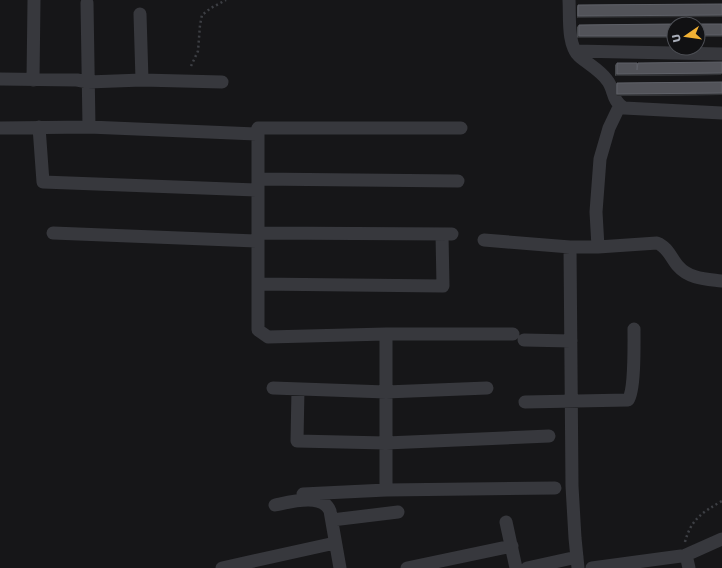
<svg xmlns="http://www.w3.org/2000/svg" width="722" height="568" viewBox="0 0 722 568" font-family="Rubik,sans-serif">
<rect width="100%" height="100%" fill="#161618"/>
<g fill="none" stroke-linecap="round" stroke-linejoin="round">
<path stroke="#3d3f44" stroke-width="2.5" stroke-dasharray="2 3" stroke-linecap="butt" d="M191 66 198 51 200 25 202 15 211 8 226 0
M685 542C691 519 703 512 722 501"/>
<path stroke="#37383d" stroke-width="13" d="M569 0C570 16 567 45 579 56 588 64 600 70 607 80 615 90 611 100 624 108L722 113
M87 3 89 127
M140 14 142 80
M575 51 722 54
M0 79 77 80 88 82 142 80 222 82
M33 80 34 0
M620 105 609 128 600 159 596 212 598 247 657 243C668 247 671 258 678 266 689 279 707 279 722 281
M39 127 43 182 258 190
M0 128 89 127 258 134V330L268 337 386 334H513
M258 134V128H461
M258 179 458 181
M53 233 258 241
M258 233 452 234
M484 240 570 247H598
M570 247 572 486 575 538 578 568
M258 284 443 286 442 234
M524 340 571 341
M273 388 386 392 487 388
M298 389 297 441 386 443 549 436
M525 402 628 400C635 391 634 342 634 329
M386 490 555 488
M303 494 386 490V334
M275 505C290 502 323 493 330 511L340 568
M332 520 398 512
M506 522 516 568
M222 568 335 543
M407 568 512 546
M527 568 577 557
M592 568 681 556
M689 568 686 555 722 539"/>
</g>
<path fill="#47494d" d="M722 4 577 18V7L578 5Z
M674 24 577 38V27L579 25Z
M617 63 637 64 638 63 721 75 615 76V65Z
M722 82V94L721 95 616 96V85L617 83Z"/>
<path fill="#2f3033" d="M722 15V17L577 18 578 16Z
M698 35H722V37H698Z
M579 36H674V38H577Z
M722 73 721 75 615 76 617 74Z
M722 93 721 95 616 96 617 94Z"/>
<path fill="#525359" stroke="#5f6168" d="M722 4V15L578 16V5Z
M674 24V36H579V25Z
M698 24H722V35H698Z
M722 62V73L617 74V63H637V70L638 63Z
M722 82V93L617 94V83Z"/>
<g transform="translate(686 36) rotate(257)"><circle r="19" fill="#111113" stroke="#4d4f55"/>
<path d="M0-3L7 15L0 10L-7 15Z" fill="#f2b134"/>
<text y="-6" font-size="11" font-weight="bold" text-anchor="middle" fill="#a8adb8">U</text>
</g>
</svg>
